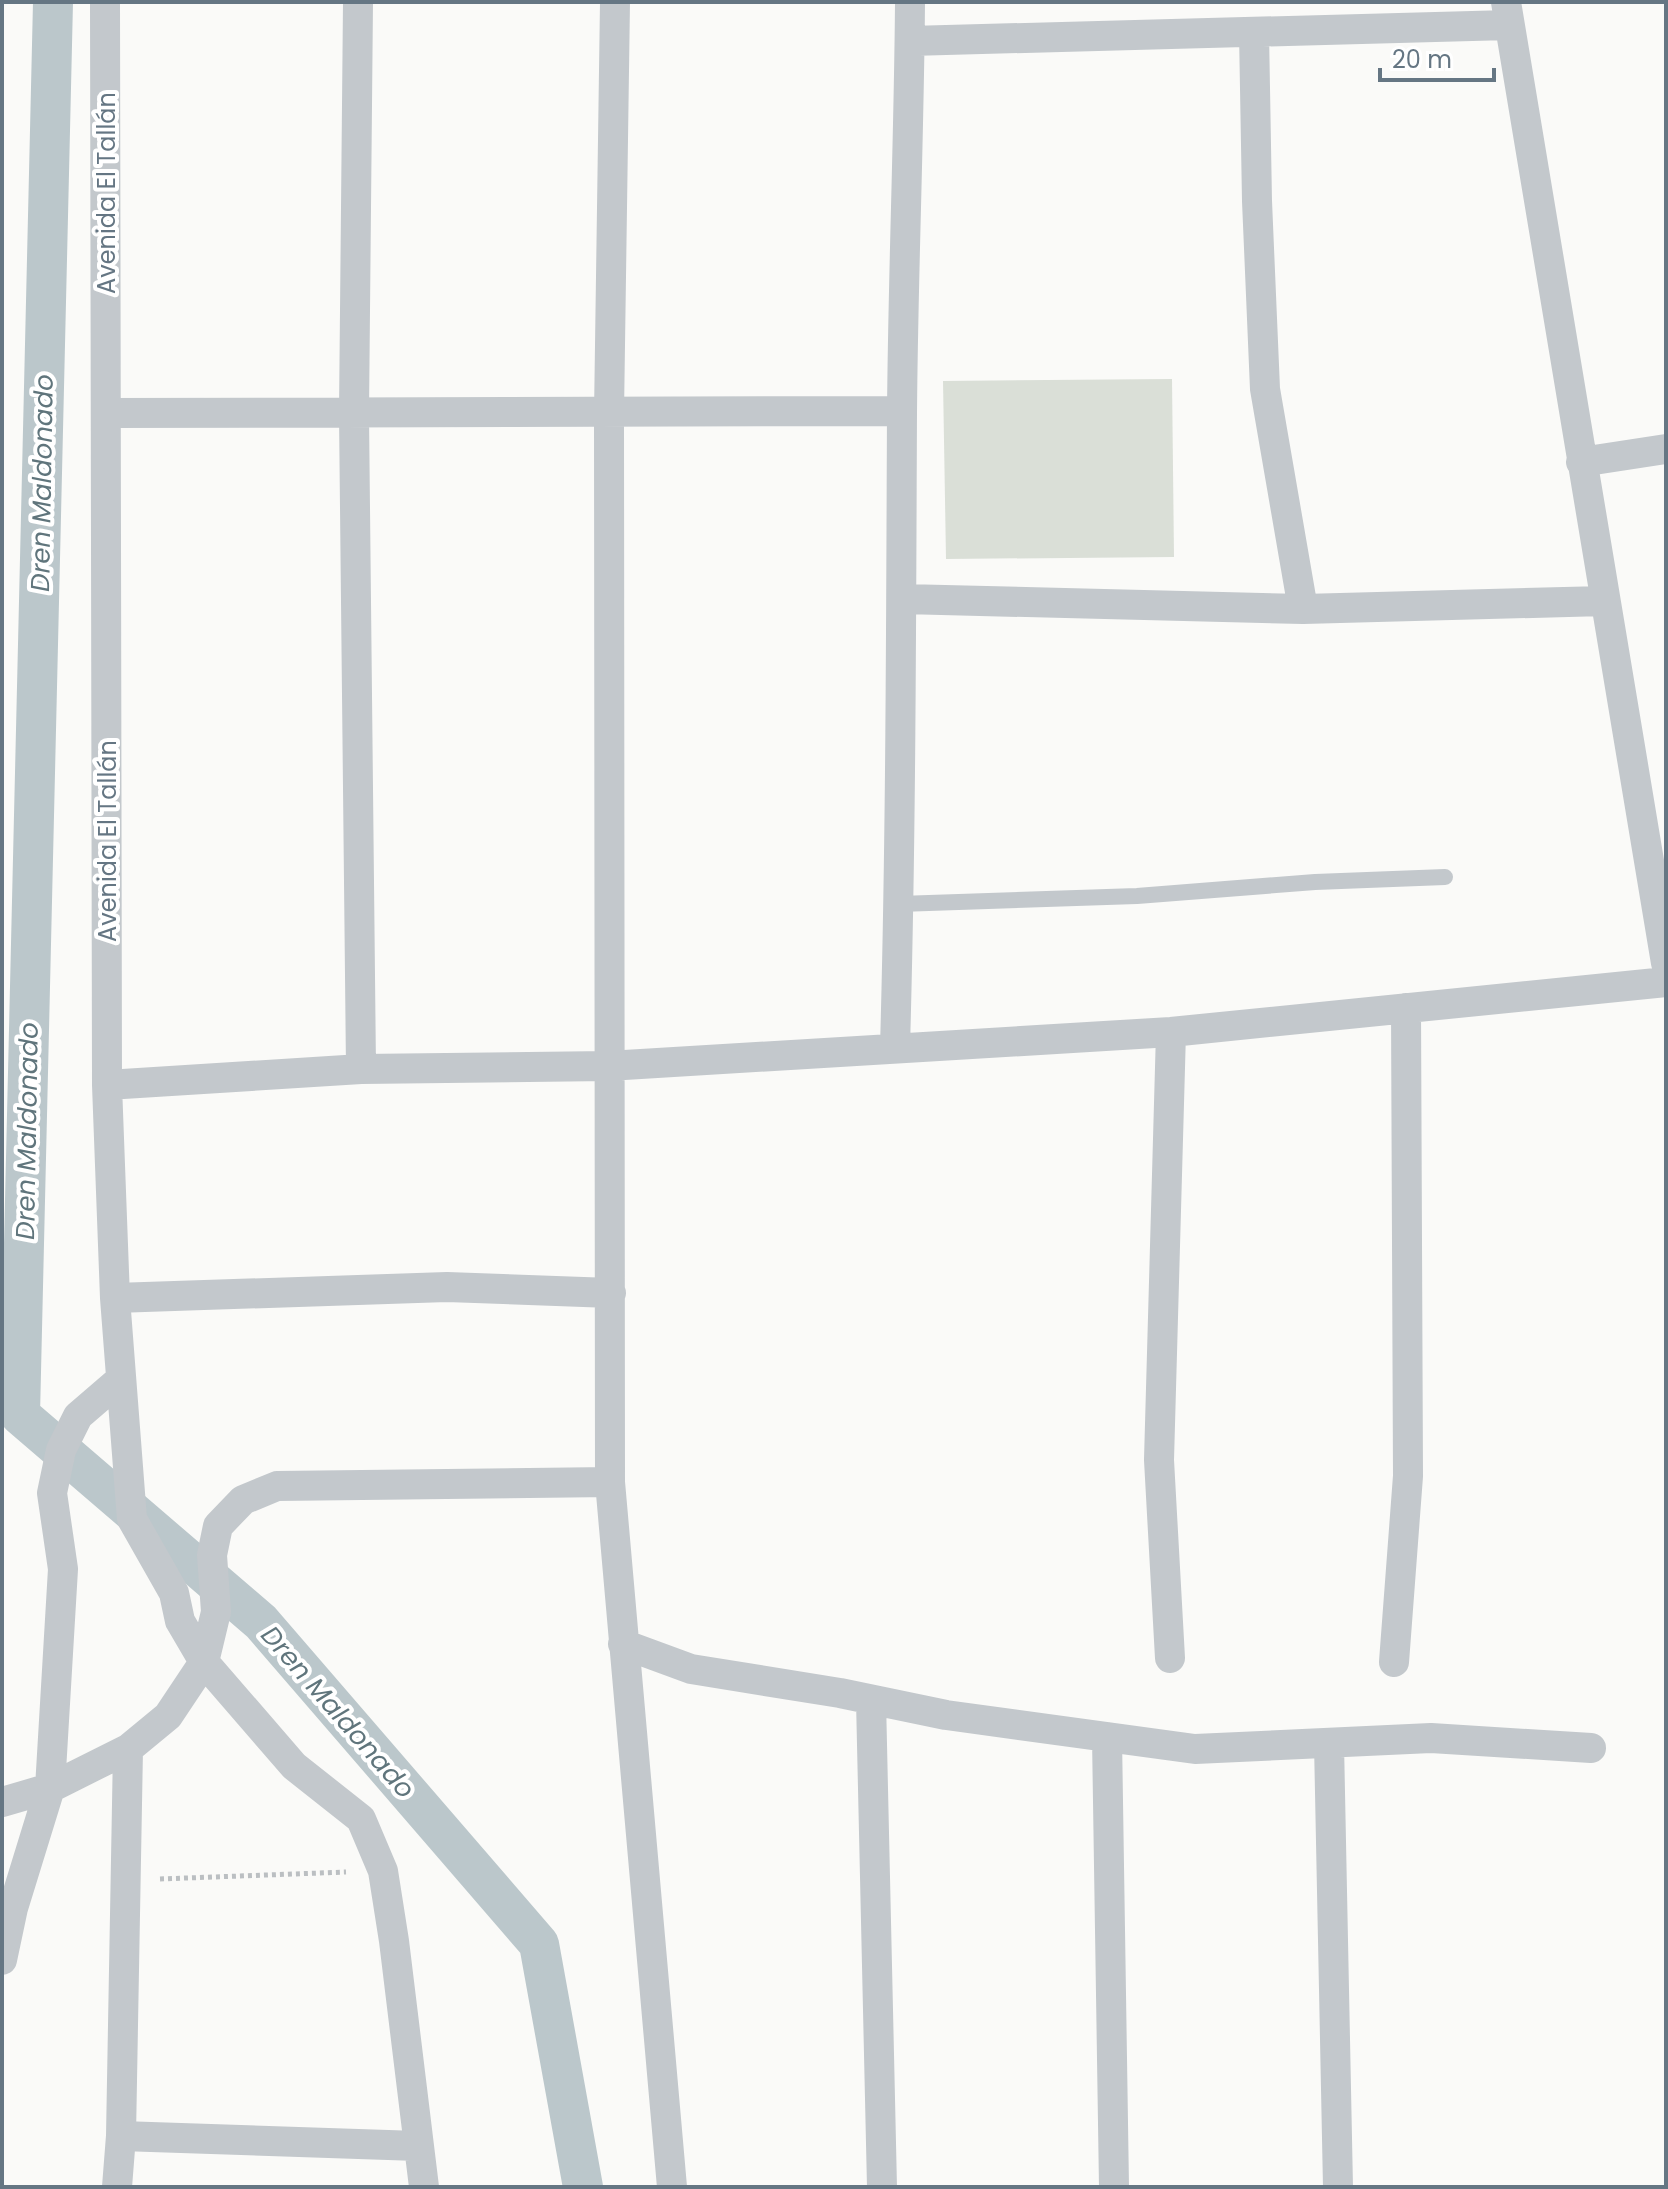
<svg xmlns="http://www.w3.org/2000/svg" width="1668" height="2189" viewBox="0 0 1668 2189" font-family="Poppins,sans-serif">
<rect width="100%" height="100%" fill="#fafaf8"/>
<path fill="#dadfd7" d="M1172 379 1174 557 946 559 943 381Z"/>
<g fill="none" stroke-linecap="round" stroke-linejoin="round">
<path stroke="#bbc7cb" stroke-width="40" d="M53 2 20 1415 261 1622 539 1944 583 2187"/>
<path stroke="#bbbfc2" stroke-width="5" stroke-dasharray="4 4" stroke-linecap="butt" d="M160 1879 346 1872"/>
<path stroke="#c3c8cc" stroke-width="16" d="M899 904 1137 896 1315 882 1445 877"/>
<path stroke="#c3c8cc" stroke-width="30" d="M105 2 107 1085 115 1298 132 1519 174 1593 180 1621 204 1662 294 1766 361 1819 383 1871 394 1941 424 2187
M358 2 354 414 361 1069
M615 2 609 414 610 1482 672 2187
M1506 2 1666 963
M1254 32 1257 201 1265 389 1303 609
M910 41 1509 25
M107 413 902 411
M1581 462 1666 449
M903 599 1303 609 1604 601
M895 1047C901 836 901 624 902 413 903 276 909 139 910 2
M107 1085 361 1069 608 1066 1171 1032 1666 982
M115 1298 447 1287 611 1293
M623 1644 691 1669 840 1693 946 1715 1195 1749 1431 1738 1591 1748
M1170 1658 1159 1460 1171 1032
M1394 1662 1408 1476 1406 1008
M871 1700 882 2187
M1107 1737 1114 2187
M1329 1743 1338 2187
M2 1802 50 1788 128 1749 168 1716 204 1662 216 1612 212 1555 218 1526 243 1500 277 1486 610 1482
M2 1960 13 1908 50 1788 63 1569 52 1493 61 1450 78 1416 121 1379
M121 2136 418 2146
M117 2187 121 2136 128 1749"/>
</g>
<g text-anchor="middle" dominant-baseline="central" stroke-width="8" stroke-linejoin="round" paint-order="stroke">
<g font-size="24" fill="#657683" stroke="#fff">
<text transform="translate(106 193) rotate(-90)">Avenida El Tallán</text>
<text transform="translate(107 841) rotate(-90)">Avenida El Tallán</text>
</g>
<g font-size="26" font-style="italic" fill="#60757c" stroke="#fff">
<text transform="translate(42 483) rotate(-89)">Dren Maldonado</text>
<text transform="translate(27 1131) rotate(-89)">Dren Maldonado</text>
<text transform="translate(338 1712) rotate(49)">Dren Maldonado</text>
</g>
</g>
<rect width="1668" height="2189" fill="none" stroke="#657683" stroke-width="8"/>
<path d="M1380 68v12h114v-12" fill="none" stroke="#657683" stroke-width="4"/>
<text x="1392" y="68" font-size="24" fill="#657683" stroke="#ffffff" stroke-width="6" paint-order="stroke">20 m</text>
</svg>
